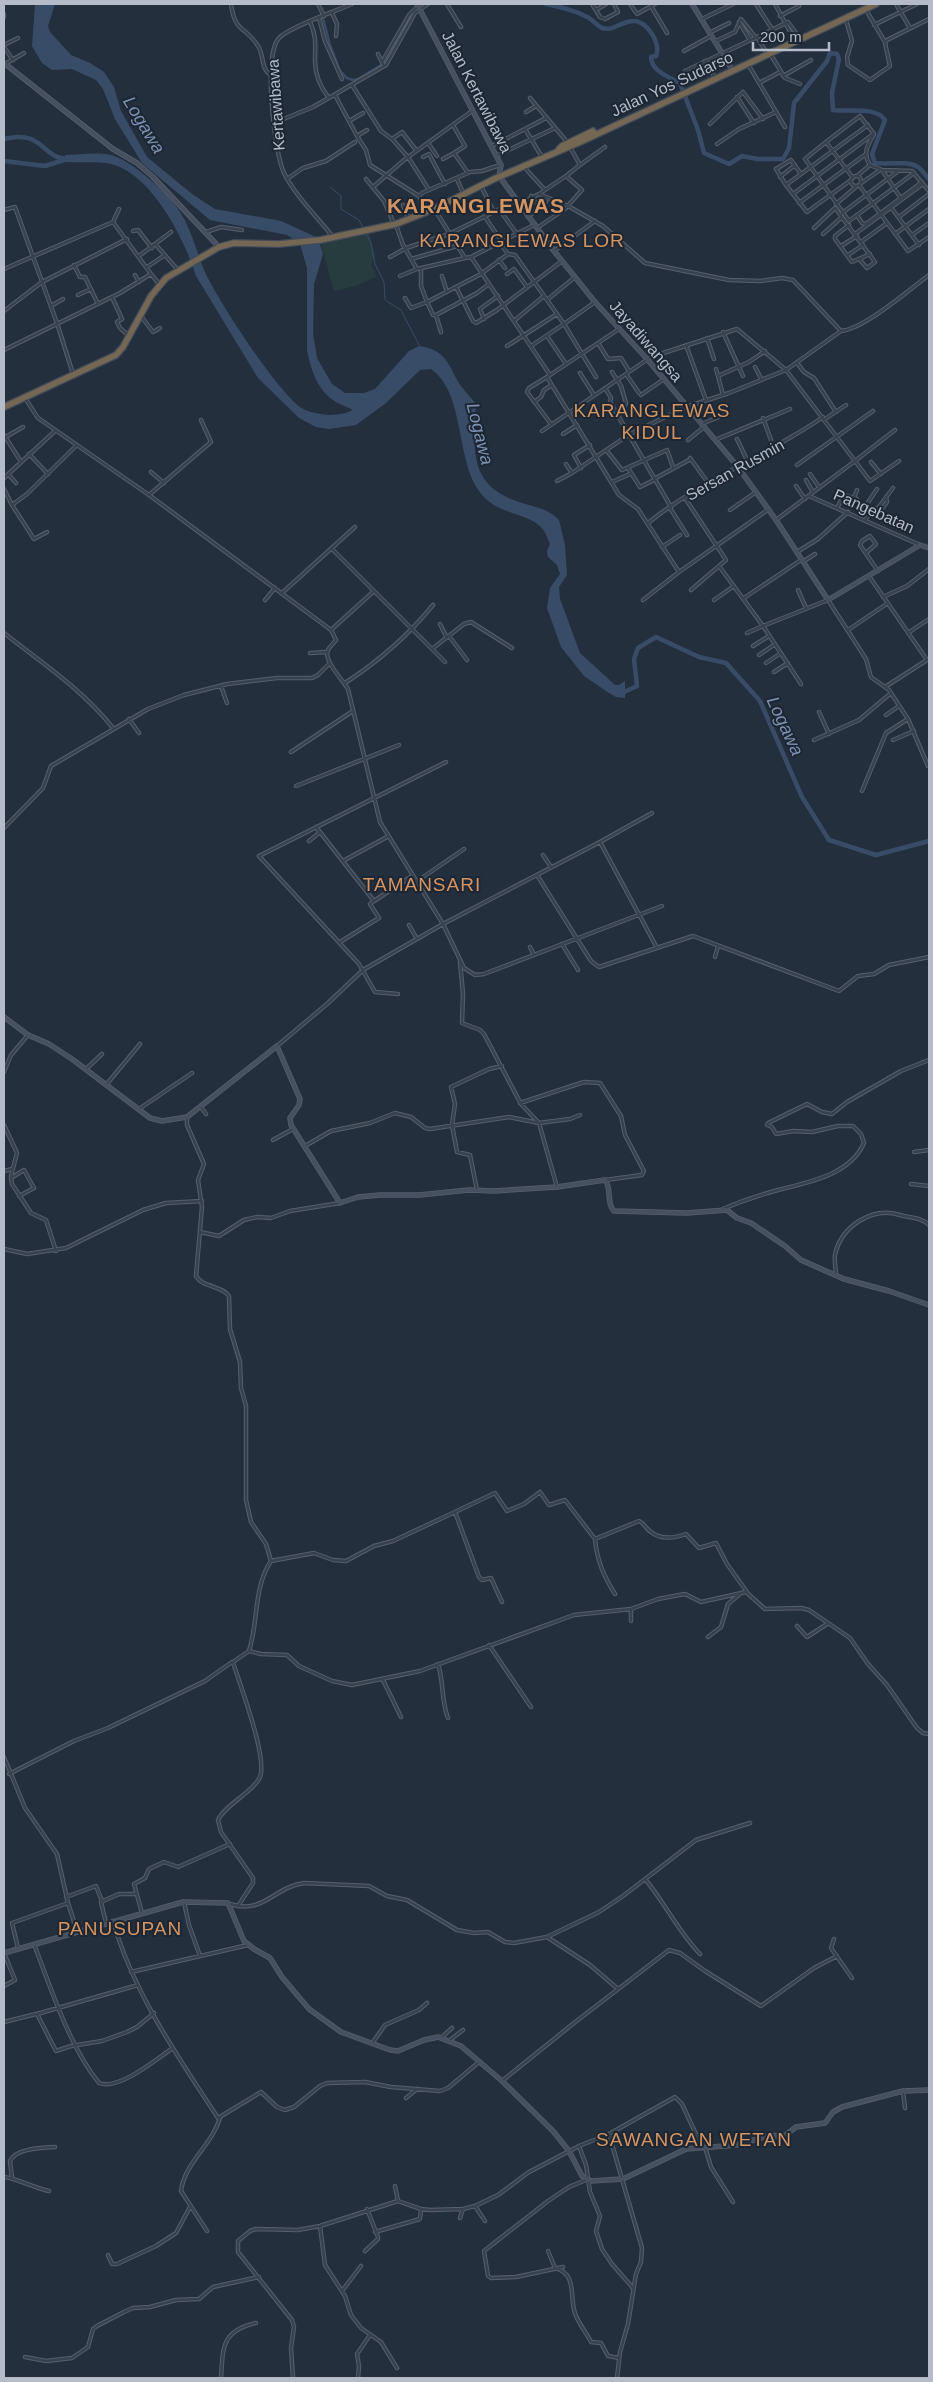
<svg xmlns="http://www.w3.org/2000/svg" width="933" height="2382" viewBox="0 0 933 2382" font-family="Helvetica,sans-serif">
<rect width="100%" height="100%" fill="#242f3e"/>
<path fill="#263c3f" d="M368 231 375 256 371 265 377 277 355 286 334 291 320 240Z"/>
<path fill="#394c67" d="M35 4H55L48 26 50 32 71 55 90 63 104 72 114 87 121 111 147 157 192 194 215 209 281 221 318 238 323 254 314 284 313 333 317 358 332 384 345 393H364L375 389 409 351 419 346C442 349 447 360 456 378 460 387 470 396 476 404 474 451 467 486 522 503 536 507 548 509 559 520L565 545 567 575 559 587 560 599 580 653 615 685H619L625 681V698L616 697 609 693 584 676 561 647 547 608 550 588 560 574 557 565 548 557 547 551 550 544C548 539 545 531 541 527 523 510 494 516 477 488 456 454 464 392 431 369L420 370 386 403 356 425 329 429 316 427 299 418 258 378 196 276C185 240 152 174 111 164 97 161 80 163 65 162V155C80 155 100 151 114 156 133 162 167 193 178 209 194 232 197 259 210 282 223 307 283 401 305 410 320 416 339 417 353 410 348 407 341 405 336 402 317 390 311 370 307 350V268L300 244 287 235 210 220 142 163 115 119 103 89 96 80 72 69 52 70 42 63 32 46Z"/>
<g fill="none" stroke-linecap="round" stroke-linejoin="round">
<path stroke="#394c67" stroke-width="1" d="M330 187 341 196V209L359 220 364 230
M366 233 371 243 375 264 384 282 385 299 388 302 401 310 419 345"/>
<path stroke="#394c67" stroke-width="2.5" d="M423 5 426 4
M321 11 330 45 340 71 347 78 353 80 358 79 386 62 414 11"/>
<path stroke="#394c67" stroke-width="4.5" d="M546 4C560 7 575 10 587 17 592 19 596 25 602 28 614 32 622 20 635 21 648 23 661 43 656 56L651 57C651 71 669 77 680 83L698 130 704 153 729 164 742 156 757 159H783L789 148 794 103 827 61 830 53 837 54 839 59 832 93 833 110C848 112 876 106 885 120L872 154 875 163C888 165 906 160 918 167 922 170 926 176 929 179
M4 139C45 129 41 160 70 159
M4 161 45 166 64 160
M619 692 622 693 637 686 634 659 638 648 656 637 699 657 726 663 760 701 802 797 829 840 876 855 929 841"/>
<g stroke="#565f6c" stroke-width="4.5">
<path id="street" d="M231 4C235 34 246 26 258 46 264 54 261 70 270 74
M318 4 324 16
M447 4 461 27
M592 4 600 17 605 19 618 12 614 4
M630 4 637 14 655 4
M756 4 772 29
M775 4 794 39
M896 4 910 28
M651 6 667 33
M596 10 606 4
M866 10 885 42
M332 13 337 24 336 36
M4 14V17
M780 16 799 6
M319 18 325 41 342 79
M702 19 733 4
M846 20 852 41 847 57 848 65 870 80 890 66 885 43 887 40 929 19
M310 22C317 36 315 46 315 61 315 75 321 88 329 98
M739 22 750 40
M874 25 917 4
M711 32 729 23
M757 37 788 22 799 37
M716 41 735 32 741 19 756 38
M4 45 18 38
M4 47 13 60
M684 51 711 36
M378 54 382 62
M771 55 785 78 800 84
M705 61 714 76
M5 64 24 53
M748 64 785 127
M384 66 382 62 409 15 418 6
M685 71 757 37 766 52
M783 76 811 60
M759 83 780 72
M352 85 381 131 392 139 408 157 429 190
M335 95 357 136 366 150 370 165 419 196 426 210
M737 97 754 123
M530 98 568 143
M526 112 536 106
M349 121 363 113
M274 123 313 107 386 65 415 13 428 4
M710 124 743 92 763 119
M453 125 465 146 454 153
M525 129 542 157
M357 136 367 130
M392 139 402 132 416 150
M826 142 805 159 849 221 914 173
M428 143 437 156
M717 144 739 129 776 112
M492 146 546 118
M496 156 555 128
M423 157 429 154 445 184
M443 159 454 153 468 173
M580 165 605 147
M524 167 545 190
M882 170 900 197
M857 176 870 165
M851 181a5 5 0 1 1 10 0a5 5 0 1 1-10 0Z
M780 177 795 165
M853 178 826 142 860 116 874 134C868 144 862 154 870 165L882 170 912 171 929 191
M287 179 303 168 326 161 355 142
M366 179 384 201 394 224
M457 179 463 193
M851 180 807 212 786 185 868 125
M860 184 880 170
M786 185 776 169 791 160 801 174
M859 185 908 251 929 237
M481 186 494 212
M373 187 404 160 472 111
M539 194 568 206 603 226 645 263 729 280 760 281 782 278 793 280 841 331
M793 194 872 135
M419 196 422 193 470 172 482 171 500 165
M531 196 539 207
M799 203 866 154
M519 204 539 194 566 176
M836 204 857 186
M403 205 408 218
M890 206 919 245
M499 209 517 234
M4 210 15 207 57 323 73 374
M435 210 465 258 471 257 550 375 547 377 619 495 638 509 679 572 769 509
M842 213 897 172
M857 215 862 223 866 224 922 182
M485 217 502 242
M528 217 546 202 547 198
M899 217 929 194
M113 222 119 209
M396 225 403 245 417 269 465 258
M849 225 835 236V239L852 262 870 254
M537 228 565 209 582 190 566 176 580 165 570 147
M814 228 835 208 875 262 867 268 860 260
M133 231 138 230 152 248
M206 232 221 227 242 230
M823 234 842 217
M855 234 923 184
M895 234 929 209
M912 235 929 223
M333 237C318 218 294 194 284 173 274 152 263 55 279 38 289 27 336 11 352 4
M861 242 887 223
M500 243 508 254
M156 245 178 270
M841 246 857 236
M554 251 595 221
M848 255 863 245
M139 256 171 232
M390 257 406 248 449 234 516 201
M471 257 534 225
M411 259 457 246
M499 260 505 268
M74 265 80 277H85L98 304
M147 267 165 255
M4 269 113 222 151 274 120 293 4 350
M421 269V286L427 302 481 274 508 254 515 255 557 314 507 346
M151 274 159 284
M507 274 514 269 527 287
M135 275 139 282
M400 276 417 269
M442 276 447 292
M456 287 473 321 476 323 497 310 562 261
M78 295 91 289
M112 297 122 319 117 322 120 328 128 335
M405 298 411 308 427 302 433 315H436L441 332
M547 300 575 277
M51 306 63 299
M4 311 42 282 127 239
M557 314 564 324 595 302
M436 315 477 293 489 284
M141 316 153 332 160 328
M484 319 480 309 498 296
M515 320 544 296
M723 332 743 376
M547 336 566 364
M707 338 714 359
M598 343 608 359 621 358 629 371
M686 345 706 400
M531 346 564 324 596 377
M797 363 804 372 814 378 836 412
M755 367 762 380
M716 369 718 376
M612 372 621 386 626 403 623 410 618 414
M580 373 594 395
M626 374 639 393
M550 375 619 329
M547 377 529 388 527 392 551 424
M605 388 611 398 610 402 671 507
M641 395 664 379
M723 395 718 376 749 362 765 351
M25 398 38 418 149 495 331 630 336 640C334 643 330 646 328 650 323 660 342 679 348 689L380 822 443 924 464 968 475 975 484 974 662 906
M534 402 541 397 544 390 552 385
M763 418 771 440
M825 419 846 405
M702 424 728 413
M895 430 855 461 870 481 899 461
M542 431 651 357 737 329 786 370 855 461 776 520
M563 434 577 425
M4 435 20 460
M4 438 23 427
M737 439 748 462
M688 440 704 427
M715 440 790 409
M607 451 622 470 667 450 673 467
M29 454 48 474
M690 458 709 484
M871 462 881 474
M566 464 572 473 630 434 686 407 729 393 786 370 841 331C864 329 909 290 929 275
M797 465 873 411
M581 468 574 455 590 445
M628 468 640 487 654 480
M151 472 164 483
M8 474 16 483
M810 474 819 487
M4 478 55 431
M654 479 691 459
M806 480 813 492
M557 481 572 473
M612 482 630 474
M796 486 805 499
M4 489 12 505 27 494 77 445
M149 495 211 442 201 420
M809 496 920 545
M685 498 726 560 691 590
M12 505 34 539 47 532
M851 505 857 490
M670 508 687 535
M837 508 844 495 857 499
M877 508 881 510 887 502 886 497
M730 510 756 492
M870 513 865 507 877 489
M865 520 870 513 879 507 893 488
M648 523C701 480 767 456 823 417
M662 547 680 535
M332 549 374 591
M797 552 818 539 848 512
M866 553 876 544 870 536 862 541 860 545 878 571
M804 561 815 554
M719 566 763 626 747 633
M869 576 927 660 929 659
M798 590 806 608
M282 593 355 527
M883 597 907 586 929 569
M744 598 801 560
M265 600 275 588
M643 600 679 572
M714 600 734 586
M440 624 447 638
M331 630 374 591 445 662
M848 630 888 603
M4 633C42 663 83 690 113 728
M908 633 929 619
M449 636 467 660
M753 646 769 636
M432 649 464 624 471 622 512 648
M310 653 327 652
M759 655 774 645
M766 663 781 653
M774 672 788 663
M345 683C379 661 407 637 433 605
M801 684 763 626 828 600 866 659 871 677 889 690 908 719 886 733 862 791
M221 686 227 703
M885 687 927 660
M819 712 829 734
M886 715 899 706
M129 719 139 733
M908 719 928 766
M814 740 859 720 891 693
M893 740 914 731
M291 752 353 711
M296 786 399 745
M316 827 374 901 412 876
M4 828 43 788 51 766 148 709 184 695 227 684 277 678H312L318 675 329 664
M309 841 319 833
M600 842 652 813
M543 855 551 867
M343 861 387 837
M537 875 591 961 599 967 693 936 839 991 858 976 874 974 889 965 929 957
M416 882 464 849
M409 925 417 939
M340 942 379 918 370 904 374 901
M562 944 578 970
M530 947 534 955
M715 957 718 946
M460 962 463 994 462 1023 480 1030 484 1034 521 1104 539 1123 557 1187
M398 994 375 992 359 964 259 856 446 762
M277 1046 327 1004 363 970 443 924 600 842 656 946
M86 1069 102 1054
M4 1072 11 1055 28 1035
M106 1085 140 1044
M520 1103 584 1082 600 1083 621 1116 625 1135 644 1171 642 1175 605 1180
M201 1107 206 1114
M139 1109 192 1073
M187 1117V1125L204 1164 198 1180 202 1207 196 1276C203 1288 221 1285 229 1296L230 1329 240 1362 241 1388 246 1406V1500L251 1522 266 1544 271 1561C253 1588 259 1620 249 1651L233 1662C239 1683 270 1762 259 1779 250 1794 225 1805 218 1820L221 1832 253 1878V1883L238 1906
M4 1125 17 1153 11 1176 12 1184 31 1213 46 1220 56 1251
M273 1140 293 1129
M305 1146 331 1131 370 1123 395 1113 411 1117 425 1128 430 1129 509 1117 539 1123 570 1119 580 1115
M914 1152 929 1150
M4 1171 12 1169
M11 1178 24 1170 34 1188 19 1196
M911 1184 929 1186
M477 1190 470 1155 457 1152 452 1125 455 1104 451 1087 489 1069 502 1066
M723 1209C741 1201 760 1195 778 1190 809 1182 850 1175 864 1143L861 1134 853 1126H838L812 1132 793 1131 776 1134 772 1127 767 1125 768 1123 807 1104 822 1112 832 1114 847 1102 901 1071 929 1060
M200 1232 219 1236 244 1220 257 1217 271 1218 290 1211 340 1203
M4 1249 27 1254 66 1248 143 1210 166 1203 202 1201
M836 1275C836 1268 834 1261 835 1255 841 1226 873 1206 900 1215 910 1218 921 1217 929 1225
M455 1512 495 1493 507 1511 524 1504 540 1492 549 1505 565 1500 595 1539
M271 1561 314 1553 333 1560 346 1561 374 1546 393 1541 455 1512 479 1577 482 1580 491 1578 502 1602
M615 1594C603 1575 597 1560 595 1539L639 1521C645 1524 646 1529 651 1532 661 1540 675 1538 686 1534L699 1548 716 1543 727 1564 747 1592
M631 1621V1609
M797 1626 807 1637 827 1624
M708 1637 721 1627 728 1604 741 1593
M489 1645 531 1707
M249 1651 261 1654 287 1655 299 1666 332 1681 352 1685 420 1671 574 1615 631 1609 658 1599 685 1594 701 1602 746 1592 765 1609 801 1608 809 1610 850 1638 868 1664 887 1685 917 1728 923 1733 929 1734
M438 1664C444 1682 441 1701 448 1718
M383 1680 401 1717
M4 1757 25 1808 57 1854 68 1903
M9 1774 74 1741 108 1728 205 1681 232 1662
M645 1879C665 1903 678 1931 700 1954
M66 1897 96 1886 102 1901
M184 1902 189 1925 200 1956
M230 1904C263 1915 274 1887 304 1883L369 1886 387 1896 407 1900 457 1930 474 1933 488 1932 505 1942 514 1943 547 1937 599 1912 623 1896 696 1840 750 1823
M142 1913 134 1884 145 1878 149 1869 164 1862 178 1867 230 1844
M113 1921C133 1992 178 2057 218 2118L261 2092 277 2107 285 2110 294 2107 320 2086 327 2083 365 2082 391 2087 440 2091 448 2088 479 2062
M106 1923 101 1902 119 1894H136
M547 1937 590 1965 618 1989
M834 1939 831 1948 852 1978
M34 1944C50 1986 70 2048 99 2083 119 2091 156 2059 173 2048
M18 1948 12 1923 68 1903 77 1931
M131 1972 248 1945
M138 1985 37 2014 56 2051 71 2046 102 2041 127 2032 137 2027 154 2013
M4 1986 15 1980 4 1953
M4 2022 36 2014
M442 2037 452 2028
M450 2040 463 2030
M373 2042 385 2025 419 2010 427 2003
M502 2081 574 2023 669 1950 680 1953 705 1971 761 2006 814 1968 837 1956
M903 2091 905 2108
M406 2098 417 2089
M609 2134 675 2097 682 2104 702 2147
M579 2146 586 2165 590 2192 600 2216 596 2231 602 2249 612 2264 633 2288
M705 2147 711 2167 733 2202
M4 2177C16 2178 34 2188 49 2191
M12 2178 10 2161C16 2148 42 2148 55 2147
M395 2186 398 2201
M475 2206 485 2221
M460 2218 463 2209
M320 2226 325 2265 345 2296 351 2315 361 2328 381 2342 397 2368
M207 2231 181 2191C185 2162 212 2145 220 2118
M375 2232 420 2219 421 2210
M365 2251 378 2239V2237L367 2209
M548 2251 555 2268C578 2274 569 2297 575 2313 578 2323 586 2332 591 2342L601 2343 608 2356 619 2358
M108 2255 112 2264H117L156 2246 176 2233 190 2207
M563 2267 516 2277 491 2278 488 2276 484 2251 548 2201 569 2187 586 2180
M342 2291 361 2266
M25 2357 46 2361 72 2358 88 2347 93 2329 97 2326 124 2312 133 2308 150 2307 176 2300 199 2299 213 2287 259 2277
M221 2378C223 2348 221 2331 256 2323
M293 2378 291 2348 294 2327 292 2320 238 2252V2241L250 2231 256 2229 298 2230 320 2226 398 2201 421 2209 430 2210 463 2209 475 2206 498 2195 529 2172 579 2146 609 2134 642 2248 641 2262 636 2274 628 2324 620 2352 617 2378
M358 2378 359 2366 357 2354 370 2335"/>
</g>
<g stroke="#565f6c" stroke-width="5.5">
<path id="secondary" d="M417 4 501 165
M692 4 733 71
M4 63 113 149 137 163 153 177 219 247
M501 165 499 176 554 251 595 302 647 359 738 467 776 520 828 600 920 545 929 548
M4 1017 28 1035 49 1044 72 1059 150 1118 162 1121 187 1117 277 1046 300 1099 299 1105 290 1118 291 1125 340 1203 358 1197 380 1195H419L469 1190 494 1191 557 1187 605 1180C612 1188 606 1203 614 1211L687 1213 727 1210 737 1218 751 1223 785 1246 801 1260 844 1279 889 1291 929 1305
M4 1953 183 1902 228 1903 244 1941 254 1949 270 1958 282 1977 309 2009 341 2032 390 2050 398 2051 424 2040 438 2037 461 2046 502 2081 553 2131 569 2151 582 2176 591 2181 623 2179 686 2149 737 2145 771 2135 783 2137 796 2127 825 2123 833 2112 842 2107 903 2091 929 2090"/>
</g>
<g stroke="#434c59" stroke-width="8">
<path id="highway" d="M559 149 562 146 593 131
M4 407 116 355 123 347 151 296 166 278 219 247 234 243 279 244 320 240 396 224 434 209 494 179 580 142 876 4"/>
</g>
<use href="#street" stroke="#38414e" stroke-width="2.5"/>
<use href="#secondary" stroke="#465061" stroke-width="4"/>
<use href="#highway" stroke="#746855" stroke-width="5.5"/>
</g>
<g text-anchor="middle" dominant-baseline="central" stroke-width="4" stroke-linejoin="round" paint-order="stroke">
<g font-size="16" fill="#b4bcc9" stroke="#1d2633">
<text transform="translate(672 84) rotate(-25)">Jalan Yos Sudarso</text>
<text transform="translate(477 92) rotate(63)">Jalan Kertawibawa</text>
<text transform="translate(276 105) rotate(-94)">Kertawibawa</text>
<text transform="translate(646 341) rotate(49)">Jayadiwangsa</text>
<text transform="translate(735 470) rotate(-29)">Sersan Rusmin</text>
<text transform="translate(874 511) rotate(24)">Pangebatan</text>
</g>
<g font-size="18" font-style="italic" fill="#7c92b1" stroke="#1d2633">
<text transform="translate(144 125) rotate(59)">Logawa</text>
<text transform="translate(480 434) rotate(76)">Logawa</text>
<text transform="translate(785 726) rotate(65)">Logawa</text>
</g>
<g font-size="19" letter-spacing="1" fill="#d59563" stroke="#1d2633">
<text x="522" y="240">KARANGLEWAS LOR</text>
<text x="652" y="410">KARANGLEWAS<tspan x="652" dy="22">KIDUL</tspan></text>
<text x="422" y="884">TAMANSARI</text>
<text x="120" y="1928">PANUSUPAN</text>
<text x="694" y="2139">SAWANGAN WETAN</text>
</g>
<g font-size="21" font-weight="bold" letter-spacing="1" fill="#d59563" stroke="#1d2633">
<text x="476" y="205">KARANGLEWAS</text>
</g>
</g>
<rect width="933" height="2382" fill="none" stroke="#b4bcc9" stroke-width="10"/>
<path d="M753 42v8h76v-8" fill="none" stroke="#b4bcc9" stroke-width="2.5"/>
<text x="760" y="42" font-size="15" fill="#b4bcc9" stroke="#1d2633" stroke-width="4" paint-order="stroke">200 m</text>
</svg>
